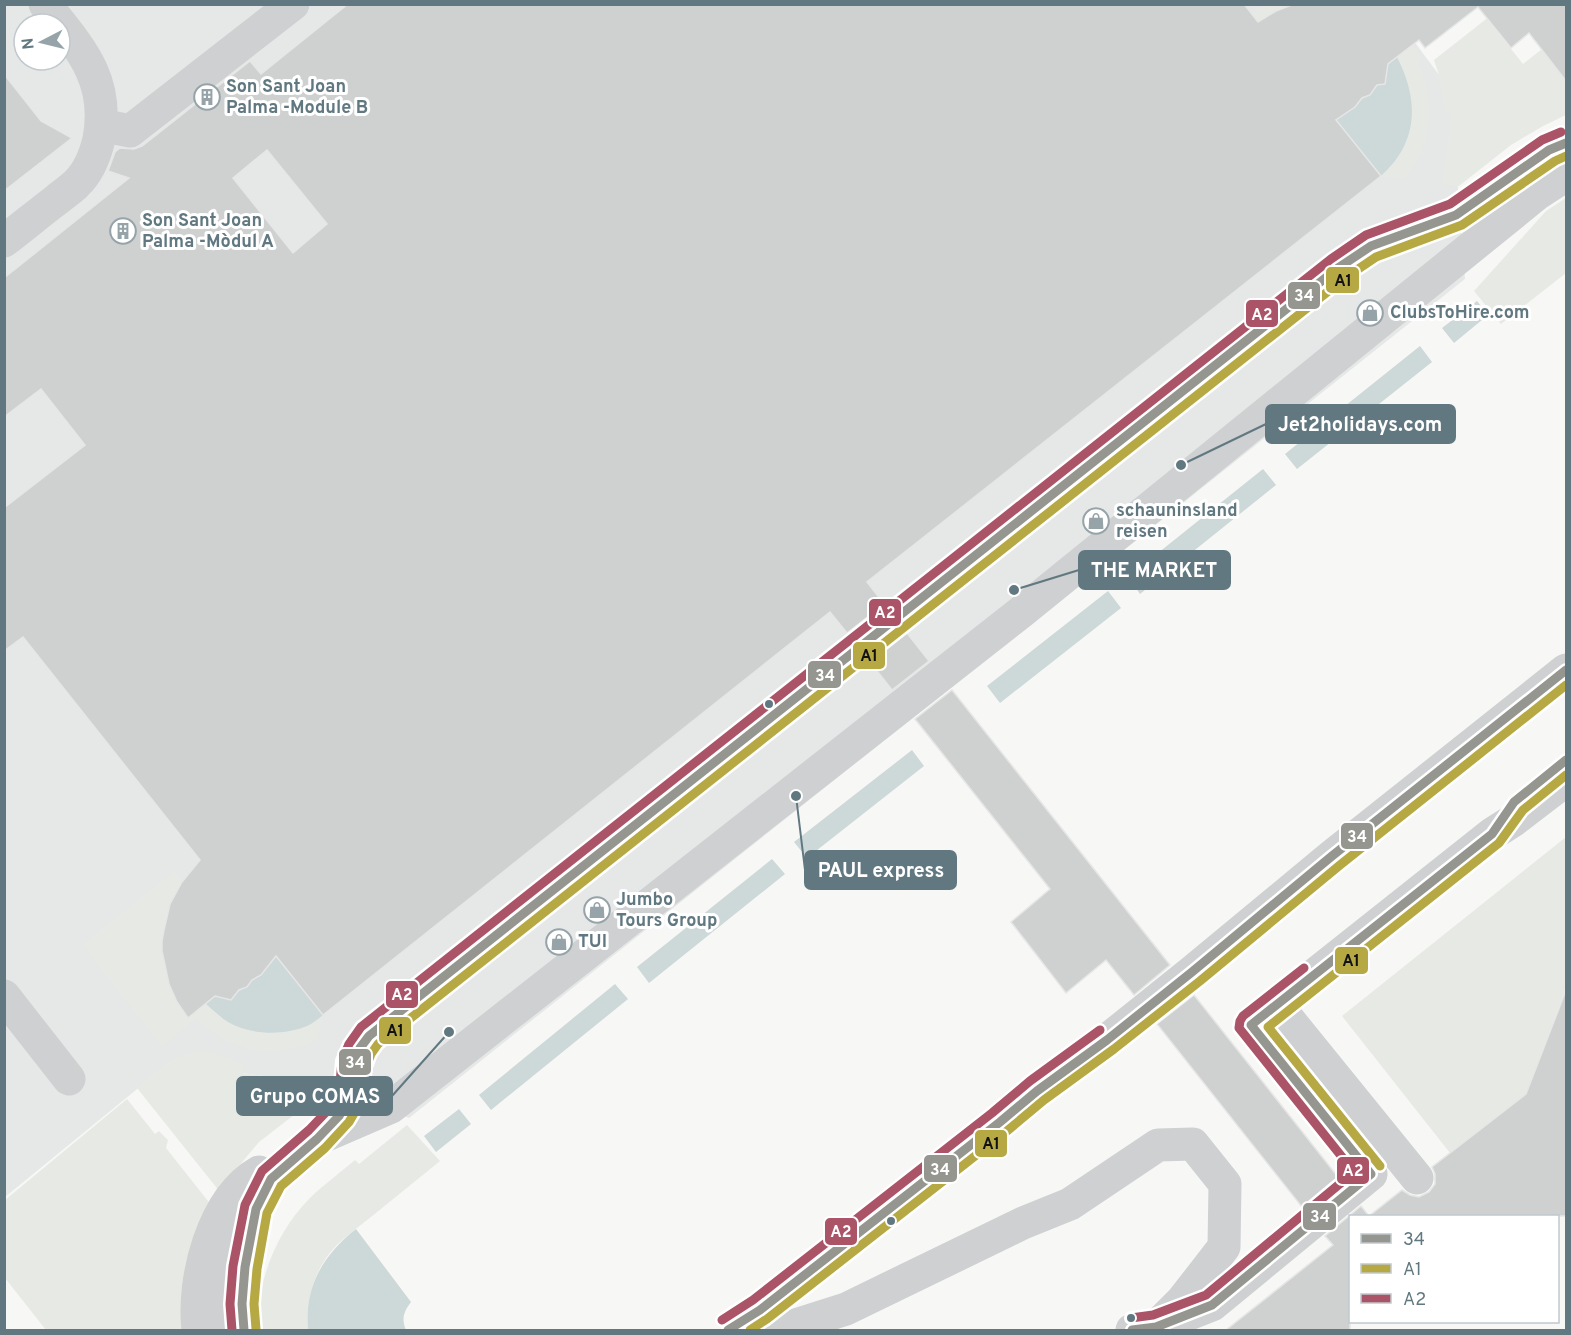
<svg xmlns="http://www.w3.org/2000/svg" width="1571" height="1335" viewBox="0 0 1571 1335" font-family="Overpass,sans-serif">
<rect width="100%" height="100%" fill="#f7f7f6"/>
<path fill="#e6e8e7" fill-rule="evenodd" d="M5 5H1387L1492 146 1457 174 1465 279 409 1118 337 1086 169 1063 5 1197ZM24 24H60V60H24Z"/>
<path fill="#e7eae4" d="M1264 5H1294L1276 11 1258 22 1252 14Z
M1504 5 1496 30 1523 64 1542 49 1556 68 1566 60V115L1543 126 1511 145 1459 186 1443 184 1452 112 1445 111 1439 75 1434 60Z
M1413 45 1420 58 1417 62C1430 89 1433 120 1422 149 1418 159 1411 169 1405 178L1381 176 1394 164 1403 150 1412 103 1409 87 1405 72 1397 57Z
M1566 198V273L1501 324 1474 291 1546 211Z
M1566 837V988L1526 1094 1450 1153 1342 1016Z
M174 872 182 882C156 924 154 979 189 1017L206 1004C213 1010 220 1017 228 1022 250 1035 283 1036 307 1026 312 1024 318 1019 323 1015L318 1039C275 1061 230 1051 196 1018L162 1046 83 945Z
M196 1052H208L243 1064 242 1073 316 1083V1098L259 1142 238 1167 220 1192 137 1088C156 1073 172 1056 196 1052Z
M127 1099 155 1134 159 1131 168 1140 166 1148 212 1206 185 1330H46L5 1278V1200Z
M407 1125 440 1161C419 1178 397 1196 376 1213 364 1223 351 1232 340 1242 316 1264 305 1299 308 1330H260C254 1285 277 1231 309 1199 323 1185 340 1173 355 1160L359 1164Z"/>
<path fill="#cdd8d9" d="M1397 57C1419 100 1419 142 1381 176L1329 111 1366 82 1382 84 1386 82V78L1381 70Z
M1477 301 1488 315 1454 343 1442 328Z
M1420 346 1432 362 1297 469 1285 454Z
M1263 469 1276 485 1140 594 1128 577Z
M1108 591 1121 608 1000 703 987 686Z
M912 750 924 766 807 858 794 842Z
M772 859 785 874 649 983 637 967Z
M272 951 323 1015C318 1019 312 1024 307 1026 283 1036 250 1035 228 1022 220 1017 213 1010 206 1004L220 992 224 998 229 1000 234 996V992L247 987 248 982 261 975Z
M615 984 628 999 491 1110 479 1095Z
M459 1109 471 1124 436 1152 424 1136Z
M356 1229 411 1302C404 1311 401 1319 406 1330H308C304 1287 323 1255 356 1229Z"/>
<path fill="#cfd1d1" stroke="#e6e6e6" stroke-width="1.5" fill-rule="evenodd" d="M348 4H1244L1258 22 1276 11 1294 4H1566V81L1529 33 1511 48 1478 7 1425 48 1419 40 1388 64 1385 84 1377 85 1370 95 1362 98 1355 107 1336 120 1381 176 867 582 884 604 847 633 830 612 323 1015 276 956 261 975 252 980 247 987 239 990 231 1000 215 996 188 1018 177 1002 169 984 162 951V941L164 930 170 904 182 882 200 860 23 637 4 651V508L85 445 41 389 4 417V278L129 178 108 171 115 152 120 148 134 149 142 146 250 61 261 74ZM267 150 327 224 293 253 233 178Z
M4 74 41 121 72 138 4 191Z
M907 633 929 661 892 690 870 662Z
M952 690 1170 965 1134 995 1106 960 1066 993 1011 922 1050 889 915 719Z
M1565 993H1566V1216H1350V1330H1226L1333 1245 1325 1236 1361 1206 1369 1216 1402 1190 1410 1195 1419 1197 1429 1192 1435 1184V1174L1432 1167 1526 1094Z
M1194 995 1338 1177 1302 1207 1157 1024Z"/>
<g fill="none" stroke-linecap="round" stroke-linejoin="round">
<path stroke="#ced0d1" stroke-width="33" d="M101 125 130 131 293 4
M4 241C21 228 38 214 55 201 62 195 70 190 76 184 89 172 95 156 99 139 110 79 80 48 45 4
M4 996 69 1079
M1276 1004 1417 1178
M320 1135C330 1125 341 1115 347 1103 352 1091 351 1078 354 1065 356 1054 362 1045 369 1036L1338 268 1371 246 1456 215 1525 166 1549 150 1566 143
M198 1330C192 1280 212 1199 259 1172
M223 1330 221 1297 226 1265 236 1235 253 1203 271 1179 317 1139 391 1107 1020 613 1537 194 1566 175
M740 1330 760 1310 1000 1122 1037 1091 1107 1040 1192 972 1332 856 1566 670
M780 1330 846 1309 1023 1223 1070 1204 1158 1145 1193 1144 1225 1184 1224 1247 1182 1301 1162 1321
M1132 1330 1156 1327 1212 1305 1371 1174 1251 1025 1492 834 1514 820 1566 780"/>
<g stroke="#fff" stroke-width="14">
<path id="bus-1" d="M244 1330 242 1304 245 1267 256 1209 271 1179 317 1139 339 1116 347 1102 352 1085 354 1064 360 1048 369 1036 1338 268 1371 246 1456 215 1549 150 1566 143
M728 1330 760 1310 1000 1122 1037 1091 1107 1040 1192 972 1332 856 1566 670
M1132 1330 1156 1327 1212 1305 1371 1174 1251 1025 1492 834 1514 802 1566 760"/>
</g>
<g stroke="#fff" stroke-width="14">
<path id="bus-2" d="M1380 1166 1268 1027 1499 843 1523 810 1566 775
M256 1329 254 1304 257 1269 267 1213 281 1186 325 1148 349 1122 359 1105 364 1087 366 1067 371 1054 378 1044 1345 278 1376 257 1462 225 1555 161 1566 156
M750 1330 767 1319 1007 1131 1044 1100 1114 1049 1200 981 1340 865 1566 685"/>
</g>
<g stroke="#fff" stroke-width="14">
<path id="bus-3" d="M1131 1318 1153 1315 1206 1295 1354 1172 1239 1028 1240 1021 1243 1016 1304 968
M722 1320 753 1300 992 1113 1030 1081 1100 1030
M232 1330 230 1304 233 1266 245 1205 262 1171 309 1130 329 1109 336 1097 340 1083 342 1061 349 1044 361 1027 1331 259 1366 235 1450 204 1542 140 1561 132"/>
</g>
<use href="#bus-1" stroke="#969691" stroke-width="9"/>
<use href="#bus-2" stroke="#b6a944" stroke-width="9"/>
<use href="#bus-3" stroke="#ab5468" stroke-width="9"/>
</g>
<defs>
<g id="building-ring" transform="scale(1.35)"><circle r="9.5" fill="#fff" stroke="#96a4aa" stroke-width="1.5"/><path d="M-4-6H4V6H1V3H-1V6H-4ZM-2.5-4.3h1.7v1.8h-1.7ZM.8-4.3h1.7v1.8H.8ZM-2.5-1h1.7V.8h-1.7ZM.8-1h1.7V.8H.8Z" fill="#96a4aa"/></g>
<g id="shop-ring" transform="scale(1.35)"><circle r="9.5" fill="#fff" stroke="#96a4aa" stroke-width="1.5"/><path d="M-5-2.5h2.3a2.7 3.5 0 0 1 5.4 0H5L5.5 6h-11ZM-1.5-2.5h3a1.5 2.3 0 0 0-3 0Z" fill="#96a4aa"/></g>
</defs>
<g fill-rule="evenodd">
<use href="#building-ring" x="207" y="97"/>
<use href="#building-ring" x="123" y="231"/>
<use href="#shop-ring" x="1370" y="313"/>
<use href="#shop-ring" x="1096" y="521"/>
<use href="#shop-ring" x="597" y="910"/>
<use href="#shop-ring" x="559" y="942"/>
</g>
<g fill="#617881" stroke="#fff" stroke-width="2">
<circle cx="769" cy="704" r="5"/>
<circle cx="891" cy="1221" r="5"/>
<circle cx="1131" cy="1318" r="5"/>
</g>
<g text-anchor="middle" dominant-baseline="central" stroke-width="6" stroke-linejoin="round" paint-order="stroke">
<g font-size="18" font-weight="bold" fill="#617881" stroke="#fff" text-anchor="start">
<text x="226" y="87">Son Sant Joan<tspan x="226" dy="21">Palma -Module B</tspan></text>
<text x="142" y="221">Son Sant Joan<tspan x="142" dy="21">Palma -Mòdul A</tspan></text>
<text x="1390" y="313">ClubsToHire.com</text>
<text x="1116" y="511">schauninsland<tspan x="1116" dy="21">reisen</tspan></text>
<text x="616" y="900">Jumbo<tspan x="616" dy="21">Tours Group</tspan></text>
<text x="578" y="942">TUI</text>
</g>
</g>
<path fill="none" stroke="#617881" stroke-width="2" d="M1181 465L1266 424M1014 590L1079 570M796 796L805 870M449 1032L392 1096"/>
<g fill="#617881" stroke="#fff" stroke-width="2">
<circle cx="1181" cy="465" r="6"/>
<circle cx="1014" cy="590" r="6"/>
<circle cx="796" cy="796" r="6"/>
<circle cx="449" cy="1032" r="6"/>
</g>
<g fill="#617881" stroke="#617881" stroke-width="2">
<rect x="1266" y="405" width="189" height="38" rx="6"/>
<rect x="1079" y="551" width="151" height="38" rx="6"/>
<rect x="805" y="851" width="151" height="38" rx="6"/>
<rect x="237" y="1077" width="155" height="38" rx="6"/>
</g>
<g font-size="20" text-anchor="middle" font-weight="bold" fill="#fff">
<text x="1360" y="431">Jet2holidays.com</text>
<text x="1154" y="577">THE MARKET</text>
<text x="881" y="877">PAUL express</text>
<text x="315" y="1103">Grupo COMAS</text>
</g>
<g stroke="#fff" stroke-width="2">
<rect x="1325" y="266" width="35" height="28" rx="6" fill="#b6a944"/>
<rect x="1287" y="281" width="34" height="29" rx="6" fill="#969691"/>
<rect x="1245" y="299" width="34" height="29" rx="6" fill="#ab5468"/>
<rect x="868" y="598" width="34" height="29" rx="6" fill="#ab5468"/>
<rect x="852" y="641" width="34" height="29" rx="6" fill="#b6a944"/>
<rect x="807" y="660" width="35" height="29" rx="6" fill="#969691"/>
<rect x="1340" y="822" width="34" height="28" rx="6" fill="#969691"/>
<rect x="1334" y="946" width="35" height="29" rx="6" fill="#b6a944"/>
<rect x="385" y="980" width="34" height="29" rx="6" fill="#ab5468"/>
<rect x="378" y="1016" width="34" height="29" rx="6" fill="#b6a944"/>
<rect x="338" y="1048" width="34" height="28" rx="6" fill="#969691"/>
<rect x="974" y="1129" width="34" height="29" rx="6" fill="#b6a944"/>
<rect x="923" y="1154" width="35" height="29" rx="6" fill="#969691"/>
<rect x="1336" y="1156" width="34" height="29" rx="6" fill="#ab5468"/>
<rect x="1302" y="1202" width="35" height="29" rx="6" fill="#969691"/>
<rect x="824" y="1217" width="34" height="29" rx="6" fill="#ab5468"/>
</g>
<g font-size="16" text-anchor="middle" font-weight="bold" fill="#fff">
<text x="1304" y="301">34</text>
<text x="1262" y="320">A2</text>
<text x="885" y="618">A2</text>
<text x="825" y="681">34</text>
<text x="1357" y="842">34</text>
<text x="402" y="1000">A2</text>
<text x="355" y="1068">34</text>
<text x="940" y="1175">34</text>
<text x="1353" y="1176">A2</text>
<text x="1320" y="1222">34</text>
<text x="841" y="1237">A2</text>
</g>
<g font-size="16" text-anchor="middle" font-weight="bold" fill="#111">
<text x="1343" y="286">A1</text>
<text x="869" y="661">A1</text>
<text x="1351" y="966">A1</text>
<text x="395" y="1036">A1</text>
<text x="991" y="1149">A1</text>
</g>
<rect width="1571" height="1335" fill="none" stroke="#617881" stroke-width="12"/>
<rect x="1349" y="1215" width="210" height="108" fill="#ffffff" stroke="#c0c9cd" stroke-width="1.5"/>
<rect x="1361" y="1234" width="30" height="9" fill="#969691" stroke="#c0c9cd" stroke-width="1.5"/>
<text x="1403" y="1245" font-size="18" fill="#617881">34</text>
<rect x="1361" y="1264" width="30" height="9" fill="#b6a944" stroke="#c0c9cd" stroke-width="1.5"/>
<text x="1403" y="1275" font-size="18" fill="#617881">A1</text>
<rect x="1361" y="1294" width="30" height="9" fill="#ab5468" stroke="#c0c9cd" stroke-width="1.5"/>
<text x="1403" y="1305" font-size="18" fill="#617881">A2</text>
<g transform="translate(42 42) rotate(263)"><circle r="28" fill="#ffffff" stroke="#c0c9cd" stroke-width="1.5"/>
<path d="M0-4.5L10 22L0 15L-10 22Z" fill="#96a4aa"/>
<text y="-9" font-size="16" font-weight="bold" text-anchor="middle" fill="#617881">N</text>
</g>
</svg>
